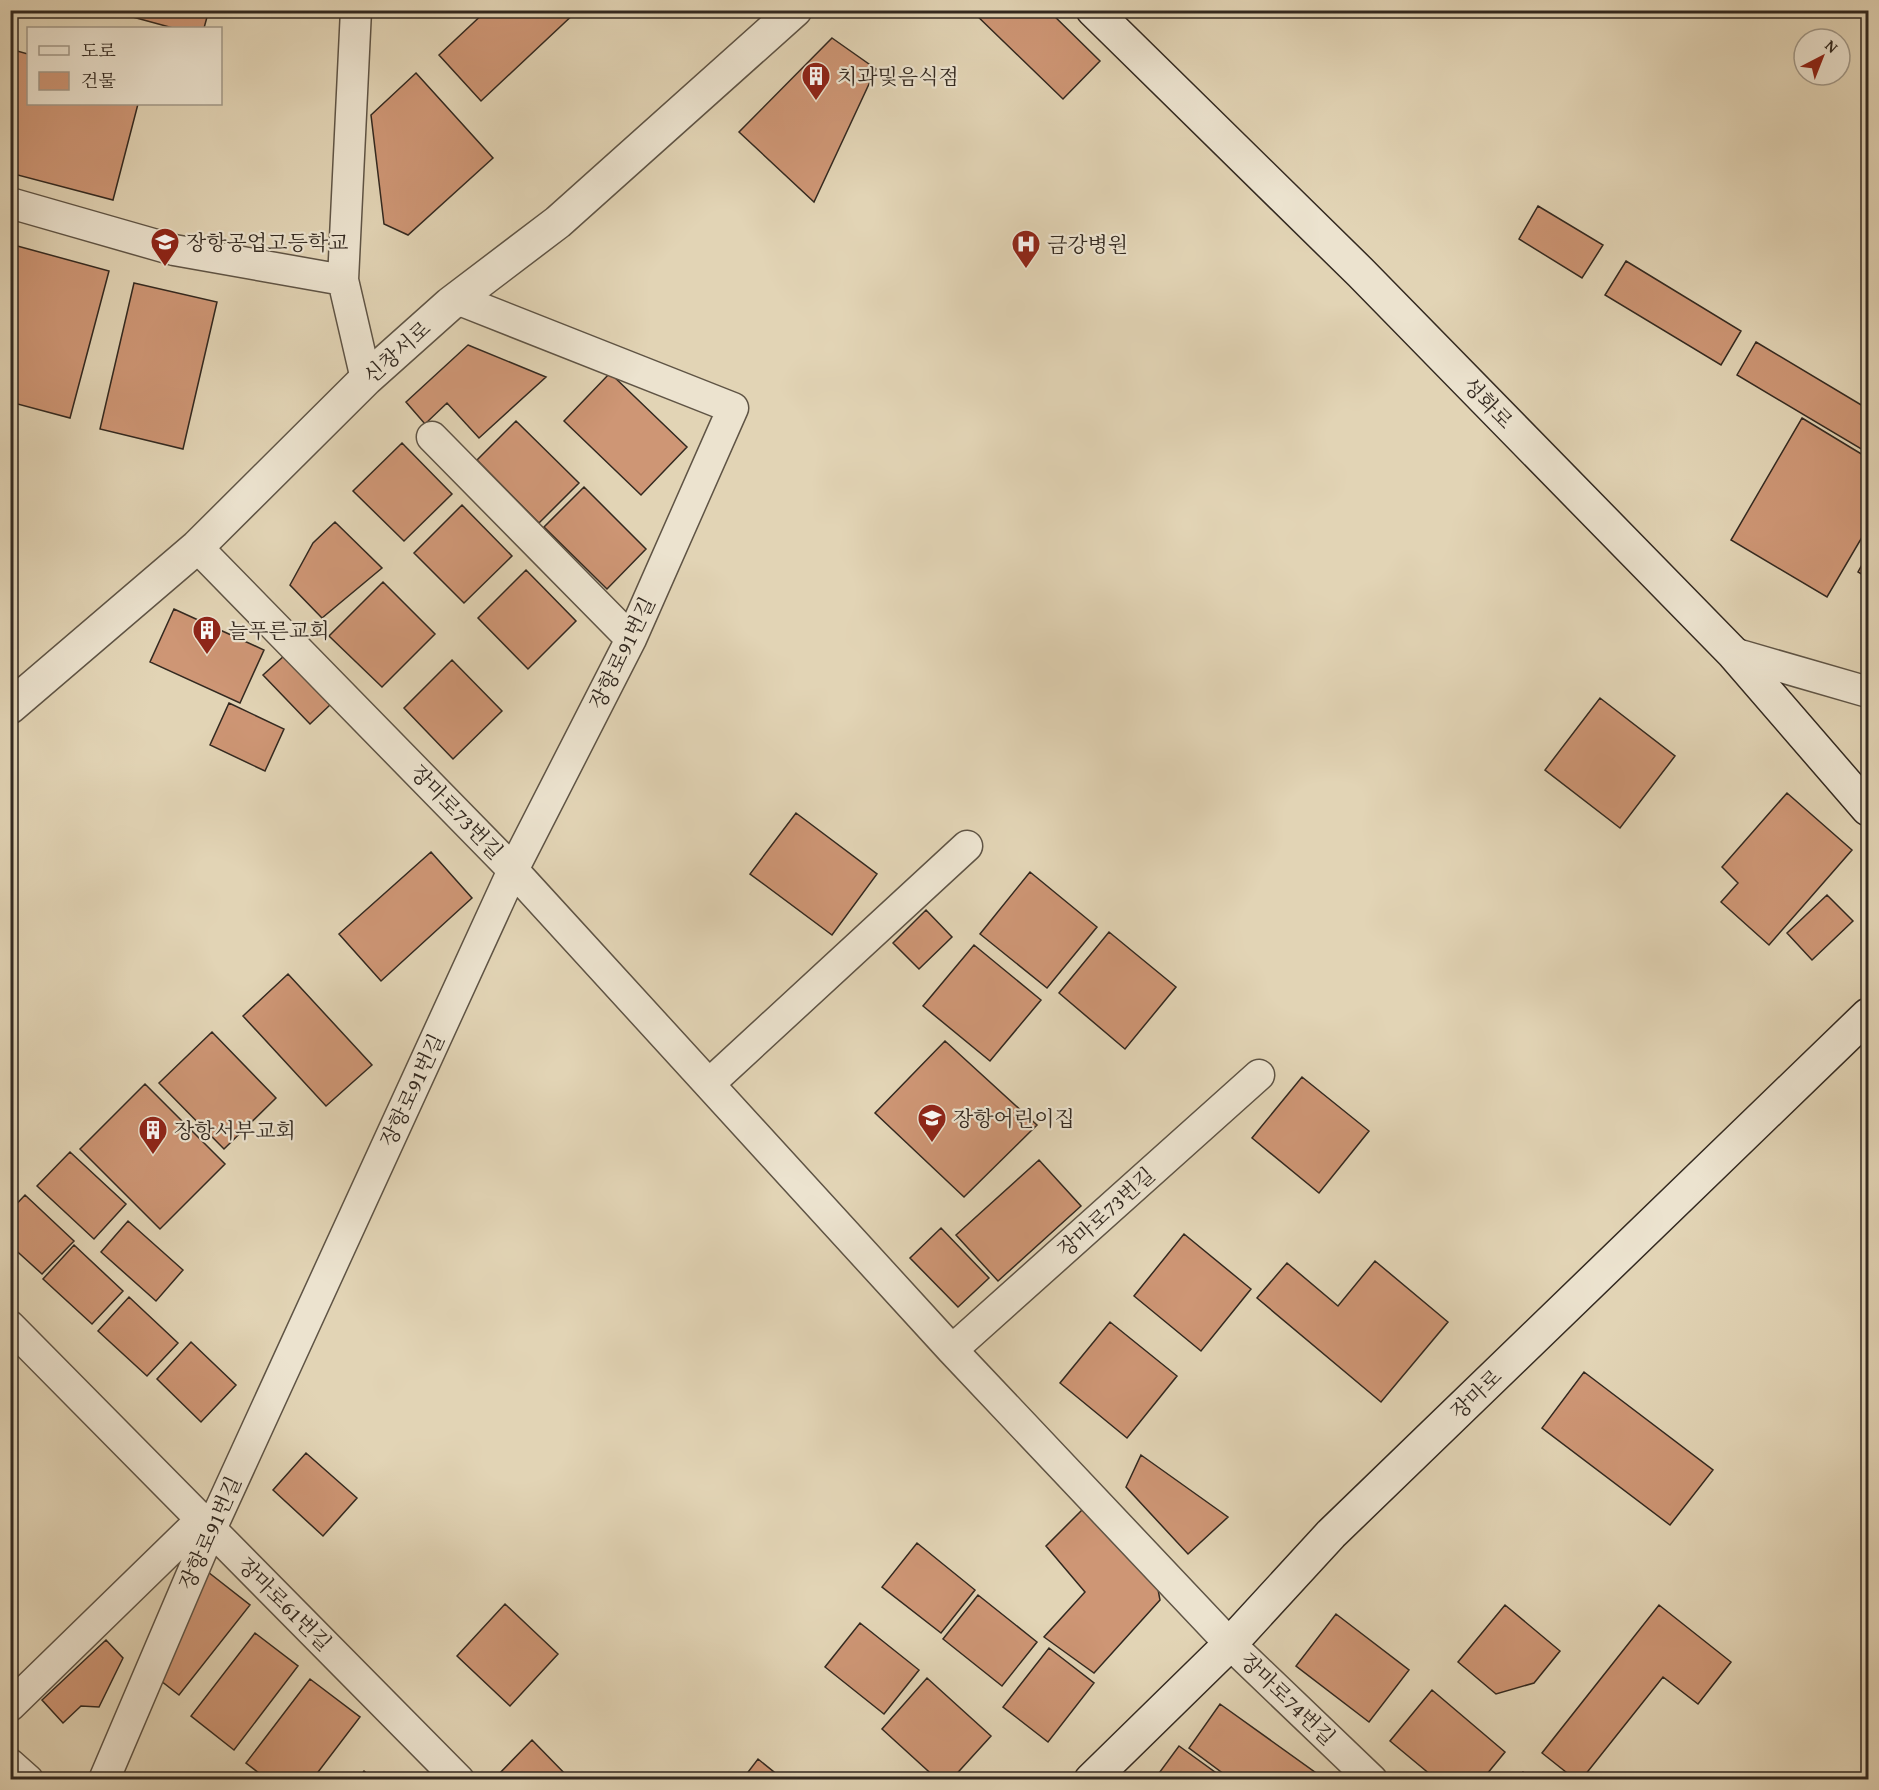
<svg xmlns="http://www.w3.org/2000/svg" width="1879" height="1790" viewBox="0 0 1879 1790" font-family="'Gentium Book Plus','Noto Serif KR',serif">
<rect width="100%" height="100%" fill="#e2d4b5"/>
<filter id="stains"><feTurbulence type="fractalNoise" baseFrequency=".00333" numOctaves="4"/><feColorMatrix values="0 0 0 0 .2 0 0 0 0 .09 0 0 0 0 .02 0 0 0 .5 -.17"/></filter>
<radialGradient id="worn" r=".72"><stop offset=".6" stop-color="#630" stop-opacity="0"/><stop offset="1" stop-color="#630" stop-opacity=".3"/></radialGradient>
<path fill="#ce9675" stroke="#332920" stroke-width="1.5" d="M107 10H209L204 28H173Z
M487 10H578L481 101 439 55Z
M971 10H1048L1100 61 1063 99Z
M832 38 876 69 814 202 739 132Z
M10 49 28 54V104H138L113 200 10 173Z
M416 73 493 158 408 235 384 224 371 115Z
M1538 206 1603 245 1582 278 1519 239Z
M10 244 109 271 70 418 10 402Z
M1626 261 1741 331 1721 365 1605 295Z
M134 283 217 302 183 449 100 429Z
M1756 342 1868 409V453L1737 375Z
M468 345 546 377 479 438 447 403 425 424 406 402Z
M610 373 687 447 641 495 564 421Z
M1802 418 1868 458V527L1827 597 1731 540Z
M516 421 579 483 539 523 477 460Z
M402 443 452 494 404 541 353 491Z
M584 487 646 549 607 589 544 527Z
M462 505 512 556 464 603 414 553Z
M335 522 382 568 322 618 290 585 313 543Z
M1868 554V578L1858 572Z
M526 570 576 621 528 669 478 618Z
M383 582 435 634 382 687 329 636Z
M174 609 264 650 240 703 150 662Z
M285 655 331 704 310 724 263 675Z
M452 660 502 711 453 759 404 708Z
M1600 698 1675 756 1620 828 1545 770Z
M229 703 284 729 265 771 210 745Z
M1787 793 1852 850 1769 945 1721 902 1738 883 1722 867Z
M796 813 877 874 832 935 750 874Z
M431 852 472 898 381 981 339 934Z
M1030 872 1097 927 1047 988 980 934Z
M1827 895 1853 921 1812 960 1787 933Z
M926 910 952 937 919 969 893 943Z
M1109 932 1176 987 1125 1049 1059 993Z
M974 945 1041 1000 990 1061 923 1006Z
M288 974 372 1065 326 1106 243 1016Z
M212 1032 276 1098 224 1149 159 1083Z
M945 1041 1037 1125 964 1197 875 1113Z
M1302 1077 1369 1131 1319 1193 1252 1138Z
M145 1084 225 1164 160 1229 80 1149Z
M70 1152 126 1204 94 1239 37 1186Z
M1039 1160 1081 1206 998 1281 956 1235Z
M25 1195 74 1241 42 1274 10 1245V1211Z
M128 1221 183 1270 156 1301 101 1252Z
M941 1228 989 1278 958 1307 910 1258Z
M1184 1234 1251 1289 1201 1351 1134 1296Z
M74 1245 123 1291 92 1324 43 1279Z
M1375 1261 1448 1322 1381 1402 1257 1298 1287 1263 1338 1306Z
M129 1297 178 1343 147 1376 98 1331Z
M1110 1322 1177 1376 1127 1438 1060 1383Z
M191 1342 236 1385 201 1422 157 1379Z
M1584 1372 1713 1470 1670 1525 1542 1428Z
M306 1453 357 1498 323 1536 273 1490Z
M1141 1455 1228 1517 1188 1554 1126 1487Z
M1084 1508 1157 1584 1160 1600 1094 1673 1044 1637 1085 1592 1046 1546Z
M917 1543 975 1590 941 1633 882 1587Z
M208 1572 250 1605 179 1695 156 1677Z
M978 1595 1037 1642 1002 1686 943 1639Z
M505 1604 558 1654 510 1706 457 1656Z
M1505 1605 1560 1651 1534 1683 1496 1694 1458 1662Z
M1659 1605 1731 1662 1698 1704 1663 1677 1581 1780H1576L1542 1753Z
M1336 1614 1409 1670 1369 1722 1296 1666Z
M860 1623 919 1670 884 1714 825 1667Z
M255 1633 298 1666 234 1750 191 1716Z
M106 1640 123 1658 99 1707 81 1706 63 1723 42 1700Z
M1049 1648 1094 1683 1048 1742 1003 1707Z
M927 1678 991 1736 951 1780H938L882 1729Z
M310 1679 360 1717 312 1780H268L246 1763Z
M1432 1690 1505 1752 1482 1780H1437L1390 1741Z
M1220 1704 1326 1780H1232L1189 1748Z
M532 1740 571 1780H493Z
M1179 1746 1226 1780H1154Z
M758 1759 784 1780H742Z
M364 1771 375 1780H357Z
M1523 1772 1533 1780H1518Z"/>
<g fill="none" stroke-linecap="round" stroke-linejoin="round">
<g stroke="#5f5445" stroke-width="33">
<path id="minor" d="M356 10 343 280 366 379
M10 203 174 250 343 280
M432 437 631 639
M197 547 513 870 952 1350 1230 1644 1372 1780
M1733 653 1868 692
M709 1084 967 846
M10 1326 459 1780
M952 1350 1259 1075
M10 1706 202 1519
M10 1764 28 1780
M104 1780 211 1529 513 870 631 639 733 408 457 299"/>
</g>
<g stroke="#5f5445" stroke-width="36">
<path id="tertiary" d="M10 707 197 547 366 379 450 304 558 222 795 10"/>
</g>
<g stroke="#332920" stroke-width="36">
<path id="secondary" d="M1093 10 1361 273 1733 653 1868 809
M1091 1780 1230 1644 1331 1534 1868 1015"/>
</g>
<use href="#minor" stroke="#ece3cf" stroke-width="30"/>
<use href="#tertiary" stroke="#ece3cf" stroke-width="33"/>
<use href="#secondary" stroke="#ece3cf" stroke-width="33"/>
</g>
<defs>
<g id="building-pin" transform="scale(1.5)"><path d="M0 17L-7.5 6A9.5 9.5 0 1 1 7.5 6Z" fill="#8f2418" stroke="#ece3cf"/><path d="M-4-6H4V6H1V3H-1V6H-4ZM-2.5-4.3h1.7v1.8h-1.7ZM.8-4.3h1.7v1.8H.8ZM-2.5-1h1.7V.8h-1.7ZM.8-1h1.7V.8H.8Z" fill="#fff"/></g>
<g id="school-pin" transform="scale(1.5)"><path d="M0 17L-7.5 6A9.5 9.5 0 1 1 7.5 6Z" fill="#8f2418" stroke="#ece3cf"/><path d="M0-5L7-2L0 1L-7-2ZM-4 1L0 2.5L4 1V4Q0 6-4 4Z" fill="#fff"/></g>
<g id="hospital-pin" transform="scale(1.5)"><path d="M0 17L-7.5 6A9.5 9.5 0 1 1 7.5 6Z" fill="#8f2418" stroke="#ece3cf"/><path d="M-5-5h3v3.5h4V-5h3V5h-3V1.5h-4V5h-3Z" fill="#fff"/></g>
</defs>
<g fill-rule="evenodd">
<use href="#building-pin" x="816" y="76"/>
<use href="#school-pin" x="165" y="242"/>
<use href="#hospital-pin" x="1026" y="244"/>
<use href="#building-pin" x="207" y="630"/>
<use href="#school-pin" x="932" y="1118"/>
<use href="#building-pin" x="153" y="1130"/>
</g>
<g text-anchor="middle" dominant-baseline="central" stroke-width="4.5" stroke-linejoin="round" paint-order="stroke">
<g font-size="21" fill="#332920" stroke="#ece3cf" text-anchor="start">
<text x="837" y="76">치과및음식점</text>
<text x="186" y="242">장항공업고등학교</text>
<text x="1047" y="244">금강병원</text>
<text x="228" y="630">늘푸른교회</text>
<text x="953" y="1118">장항어린이집</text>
<text x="174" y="1130">장항서부교회</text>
</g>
<g font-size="21" fill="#332920" stroke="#ece3cf">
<text transform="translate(397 352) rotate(-42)">신창서로</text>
<text transform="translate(1488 403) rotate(46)">성화로</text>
<text transform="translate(622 653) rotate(-64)">장항로91번길</text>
<text transform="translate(457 812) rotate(46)">장마로73번길</text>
<text transform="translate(412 1090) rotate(-65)">장항로91번길</text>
<text transform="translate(1106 1212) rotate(-42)">장마로73번길</text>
<text transform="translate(1476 1394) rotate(-44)">장마로</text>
<text transform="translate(210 1533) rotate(-66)">장항로91번길</text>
<text transform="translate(285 1604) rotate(45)">장마로61번길</text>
<text transform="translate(1288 1699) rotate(44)">장마로74번길</text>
</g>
</g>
<rect width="1879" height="1790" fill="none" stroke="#e2d4b5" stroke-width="36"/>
<rect x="12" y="12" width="1855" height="1766" fill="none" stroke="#332920" stroke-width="3"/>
<rect x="18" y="18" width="1843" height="1754" fill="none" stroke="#332920" stroke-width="1.5"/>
<rect x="27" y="27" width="195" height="78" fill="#ece3cf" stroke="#a29989" stroke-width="1.5"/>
<rect x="39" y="46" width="30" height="9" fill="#ece3cf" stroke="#a29989" stroke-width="1.5"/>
<text x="81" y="57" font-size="18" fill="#332920">도로</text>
<rect x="39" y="72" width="30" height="18" fill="#ce9675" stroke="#a29989" stroke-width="1.5"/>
<text x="81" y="87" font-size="18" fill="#332920">건물</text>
<g transform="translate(1822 57) rotate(42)"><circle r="28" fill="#ece3cf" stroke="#a29989" stroke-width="1.5"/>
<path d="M0-4.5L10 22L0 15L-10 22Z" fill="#8f2418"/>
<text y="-9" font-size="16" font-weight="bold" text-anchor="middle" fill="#332920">N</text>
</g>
<rect width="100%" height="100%" filter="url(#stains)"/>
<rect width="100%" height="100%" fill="url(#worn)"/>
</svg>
